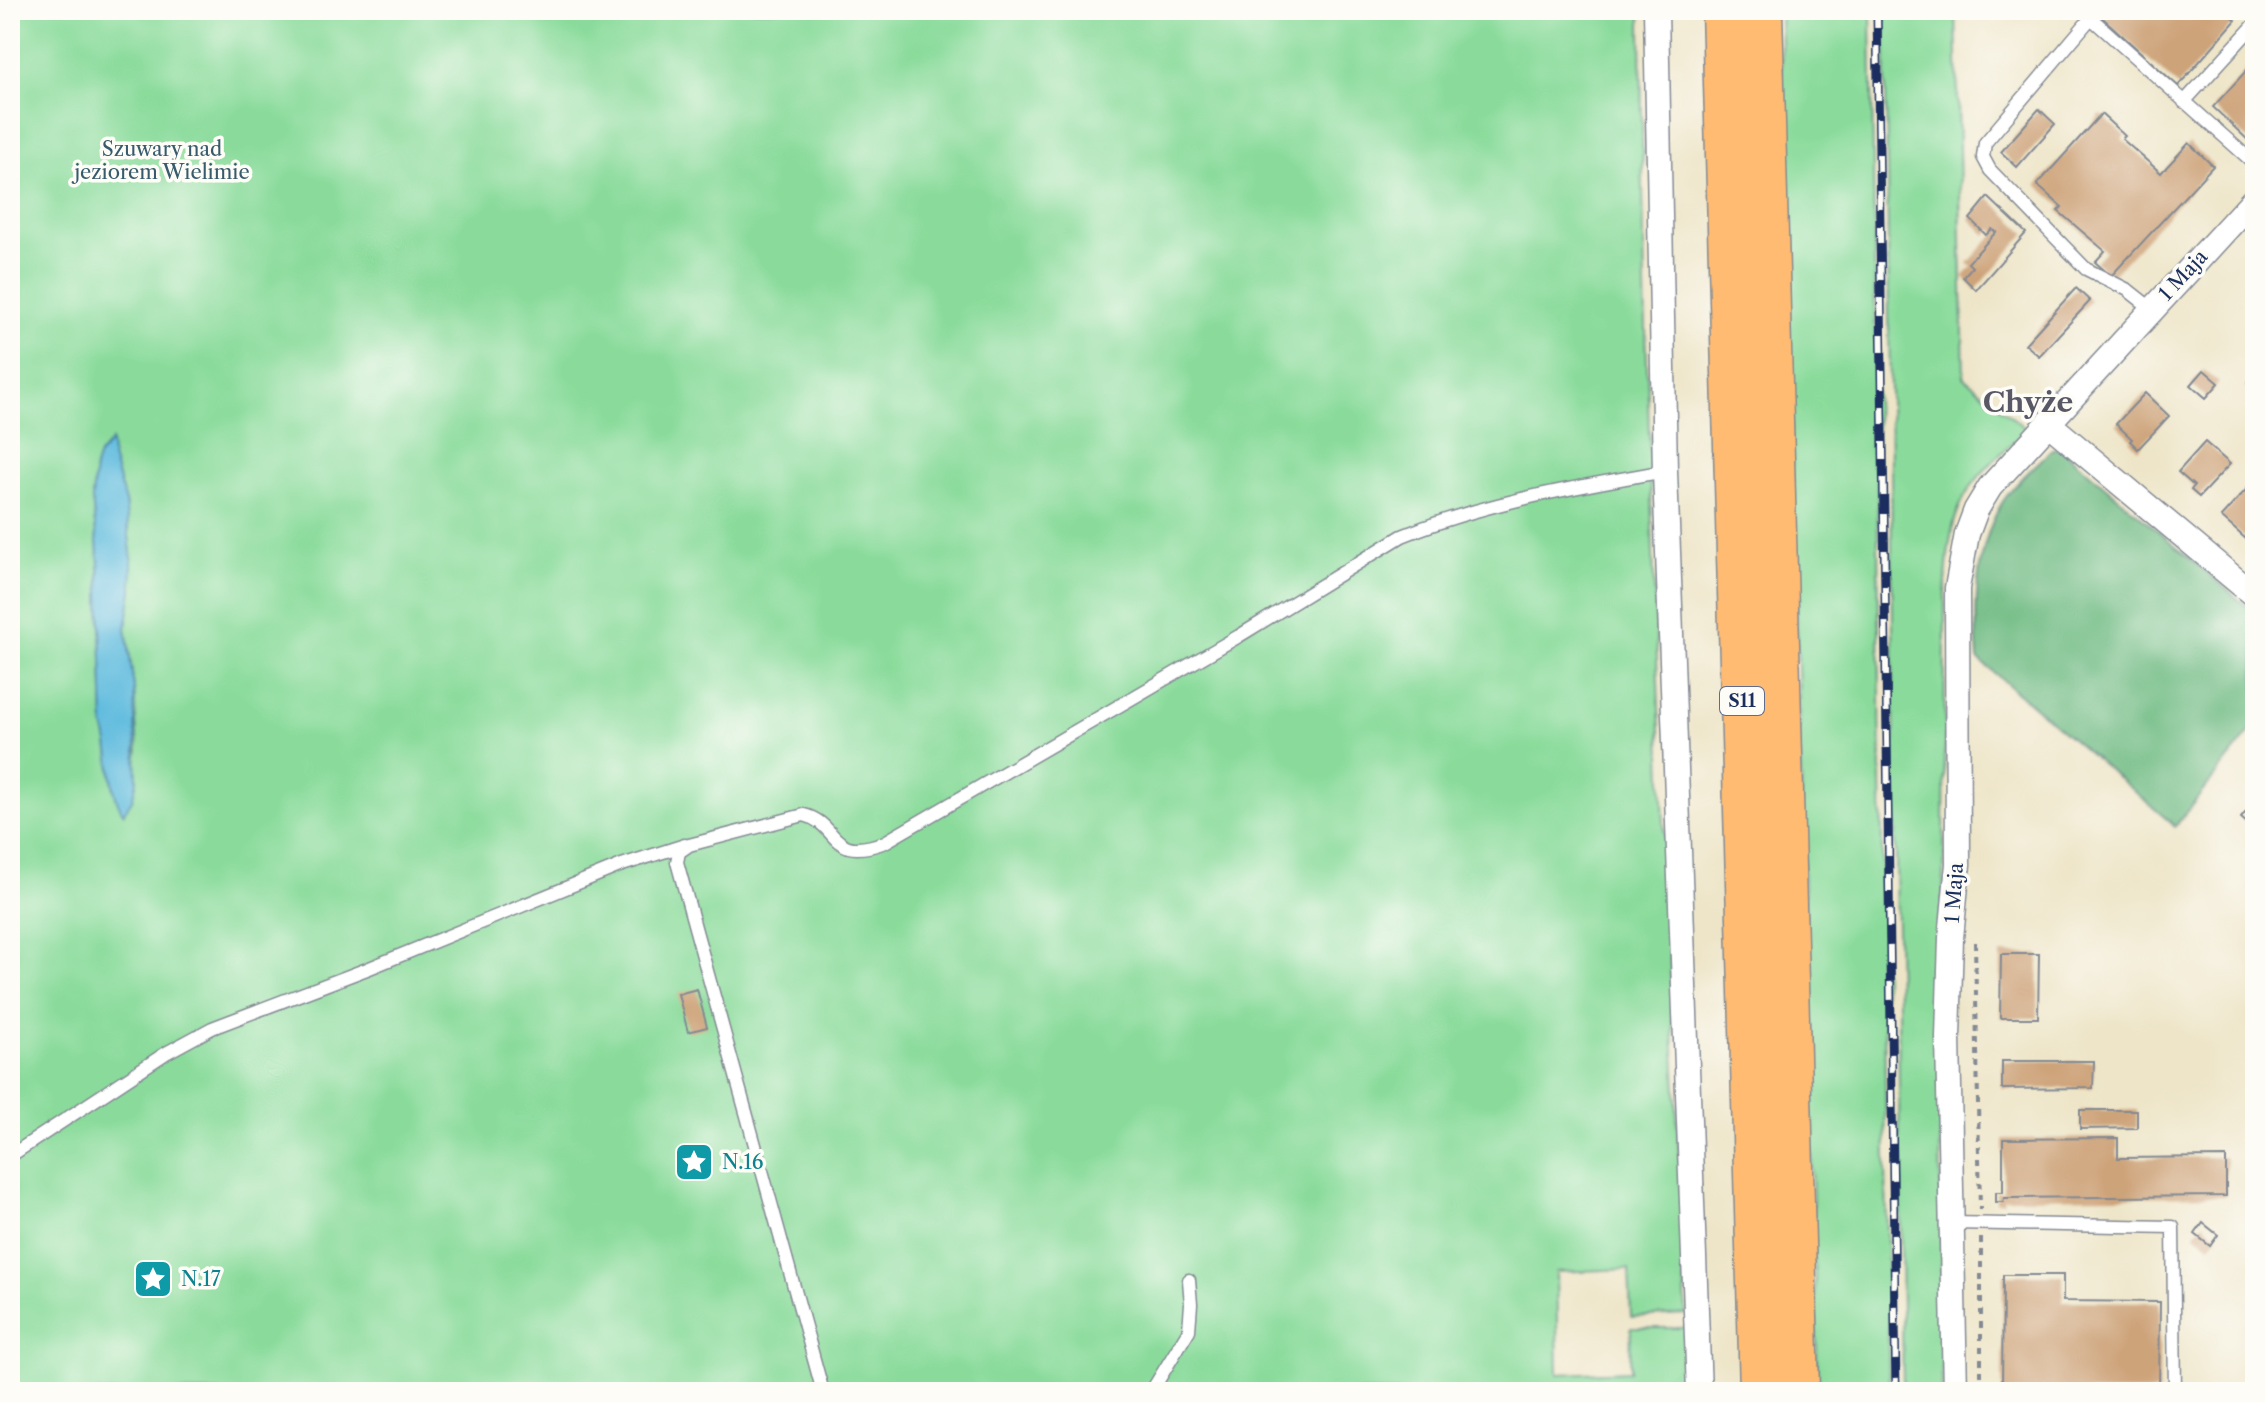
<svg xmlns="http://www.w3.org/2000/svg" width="2265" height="1402" viewBox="0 0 2265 1402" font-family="'Libre Caslon Text',serif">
<rect width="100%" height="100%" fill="#fdfcf7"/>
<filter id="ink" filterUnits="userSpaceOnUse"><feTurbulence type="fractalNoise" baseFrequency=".0125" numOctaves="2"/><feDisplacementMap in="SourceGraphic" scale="16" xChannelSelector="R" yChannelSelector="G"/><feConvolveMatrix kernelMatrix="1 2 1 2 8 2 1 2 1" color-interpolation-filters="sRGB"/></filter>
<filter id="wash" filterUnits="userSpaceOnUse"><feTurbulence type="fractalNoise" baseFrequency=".006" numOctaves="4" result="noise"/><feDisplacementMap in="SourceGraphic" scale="32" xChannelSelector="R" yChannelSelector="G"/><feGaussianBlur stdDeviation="1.8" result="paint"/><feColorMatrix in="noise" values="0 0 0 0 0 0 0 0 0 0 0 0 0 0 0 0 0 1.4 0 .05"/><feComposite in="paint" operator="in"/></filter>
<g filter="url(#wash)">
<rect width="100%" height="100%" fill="#eee5c8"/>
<path fill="#8adb9b" stroke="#52857c" stroke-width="2" fill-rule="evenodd" d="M10 10H1641C1643 445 1667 879 1686 1314L1631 1317 1629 1269 1556 1272 1558 1374 1630 1371 1631 1328H1686L1687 1392H10ZM111 443 112 457 125 502 132 561V590L126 628 134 688 138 751 124 813C106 786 114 755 104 726L99 559 92 499 95 467 99 455Z
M1780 10H1871L1889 1392H1818Z
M1885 10H1956L1964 377 2026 429C2004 452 1974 475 1961 504 1948 531 1947 566 1945 595L1944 877 1939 943 1942 1392H1903Z"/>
<path fill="#6fbb83" stroke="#457570" stroke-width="2" d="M2060 448 2255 613V726L2175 826 1978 659C1974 608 1975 548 2002 503 2014 483 2036 466 2052 449Z"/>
<path fill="#60bcde" stroke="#3e769e" stroke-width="2" d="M111 441 112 457 125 502 132 561V590L126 628 134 688 137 781 132 800 123 813C107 786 114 756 104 726L99 559 92 499 95 467 99 455Z"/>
<g id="blocks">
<path fill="#cda379" d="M2094 10H2225L2236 20 2178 86Z
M2255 61V135L2249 141 2213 107Z
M2039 109 2055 124 2017 167 2001 152Z
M2101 114 2125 136 2122 139 2161 173 2189 143 2213 166 2111 276 2095 262 2105 251 2058 211 2062 207 2037 185Z
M1988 197 2026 233 1976 290 1963 277 1972 267 1968 263 1996 232 1992 229 1986 235 1970 219Z
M2076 288 2090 301 2039 356 2025 344Z
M2204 370 2219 383 2206 398 2191 385Z
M2145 393 2169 416 2138 449 2130 441 2132 439 2116 424Z
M2205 442 2230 464 2199 497 2191 490 2194 486 2178 472Z
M2255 480V529L2246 539 2221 517Z
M2255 801V830L2241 818Z
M2001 954H2039L2038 1018H2000Z
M697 989 707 1027 688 1032 678 994Z
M2002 1061H2094L2093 1088 2002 1089Z
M2080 1110H2137V1128L2080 1129Z
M2118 1138V1158L2226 1157V1196L2004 1198 2003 1202H1996V1192H2003V1139Z
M2203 1223 2218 1235 2210 1246 2195 1234Z
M2003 1275H2063V1301L2160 1302 2159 1392H2002Z"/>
</g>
</g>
<g filter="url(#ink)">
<use href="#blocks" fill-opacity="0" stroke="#848a93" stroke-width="2"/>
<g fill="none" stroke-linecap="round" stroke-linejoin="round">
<g stroke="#848a93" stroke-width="15">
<path id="service" d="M2082 10 2255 164
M2250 10 2255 14
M2090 19 1985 143 1983 157 1990 170 2086 269 2128 290 2152 309
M2184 102 2255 24
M2255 382V389
M10 1156 166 1053 212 1028 367 969 622 865 685 845
M1953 1223 2173 1227 2175 1392
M823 1392 677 862 679 852 689 845 804 815C840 824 828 863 885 842L1239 636 1402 536C1485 502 1577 487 1665 471
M1151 1392 1189 1330 1191 1304 1189 1280"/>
</g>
<g stroke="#848a93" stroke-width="27">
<path id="minor" d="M1656 10 1665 471 1699 1392
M2048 423 2255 596
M1955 1392 1948 1037 1951 938 1958 864 1957 588 1967 534 1976 510 1990 487 2255 198"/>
</g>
<g stroke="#848a93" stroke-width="45">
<path id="motorway" d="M1723 10 1761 1392
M1761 10 1798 1392"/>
</g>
<path stroke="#848a93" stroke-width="4" stroke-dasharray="6 6" stroke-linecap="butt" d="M1975 942 1980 1210
M1981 1238V1392"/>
<use href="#service" stroke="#fff" stroke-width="12"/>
<use href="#minor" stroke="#fff" stroke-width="24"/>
<use href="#motorway" stroke="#ffbb71" stroke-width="42"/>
<g stroke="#1b2f5e" stroke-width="9">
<path id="rail" d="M1877 10 1896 1392"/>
</g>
<use href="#rail" stroke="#fdfcf7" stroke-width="6" stroke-dasharray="18" stroke-linecap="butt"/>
</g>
</g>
<defs>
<g id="sight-square" transform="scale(2)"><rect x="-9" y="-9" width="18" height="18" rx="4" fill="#0f9aa8" stroke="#fdfcf7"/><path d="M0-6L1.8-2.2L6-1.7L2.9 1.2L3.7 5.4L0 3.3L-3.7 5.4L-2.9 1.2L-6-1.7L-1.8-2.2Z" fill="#fff"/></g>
</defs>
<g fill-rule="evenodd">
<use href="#sight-square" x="694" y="1162"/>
<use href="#sight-square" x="153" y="1279"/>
</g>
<g text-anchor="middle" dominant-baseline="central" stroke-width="7" stroke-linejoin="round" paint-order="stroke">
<rect fill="#fdfcf7" stroke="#5f6c8c" stroke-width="2" x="1720" y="687" width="44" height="28" rx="6"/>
<g font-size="18" font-weight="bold" fill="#1b2f5e">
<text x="1742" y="701">S11</text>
</g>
<g font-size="20" fill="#375a6d" stroke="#fdfcf7">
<text x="162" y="149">Szuwary nad<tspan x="162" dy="23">jeziorem Wielimie</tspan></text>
</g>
<g font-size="20" fill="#1b2f5e" stroke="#fdfcf7">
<text transform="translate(2183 275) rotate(-47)">1 Maja</text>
<text transform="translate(1954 893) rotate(-86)">1 Maja</text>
</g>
<g font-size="20" fill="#0d838f" stroke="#fdfcf7" text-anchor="start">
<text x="722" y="1162">N.16</text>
<text x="181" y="1279">N.17</text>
</g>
<g font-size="28" font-weight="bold" fill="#595867" stroke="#fdfcf7">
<text x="2028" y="402">Chyże</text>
</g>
</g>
<rect width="2265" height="1402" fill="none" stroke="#fdfcf7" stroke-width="40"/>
</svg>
